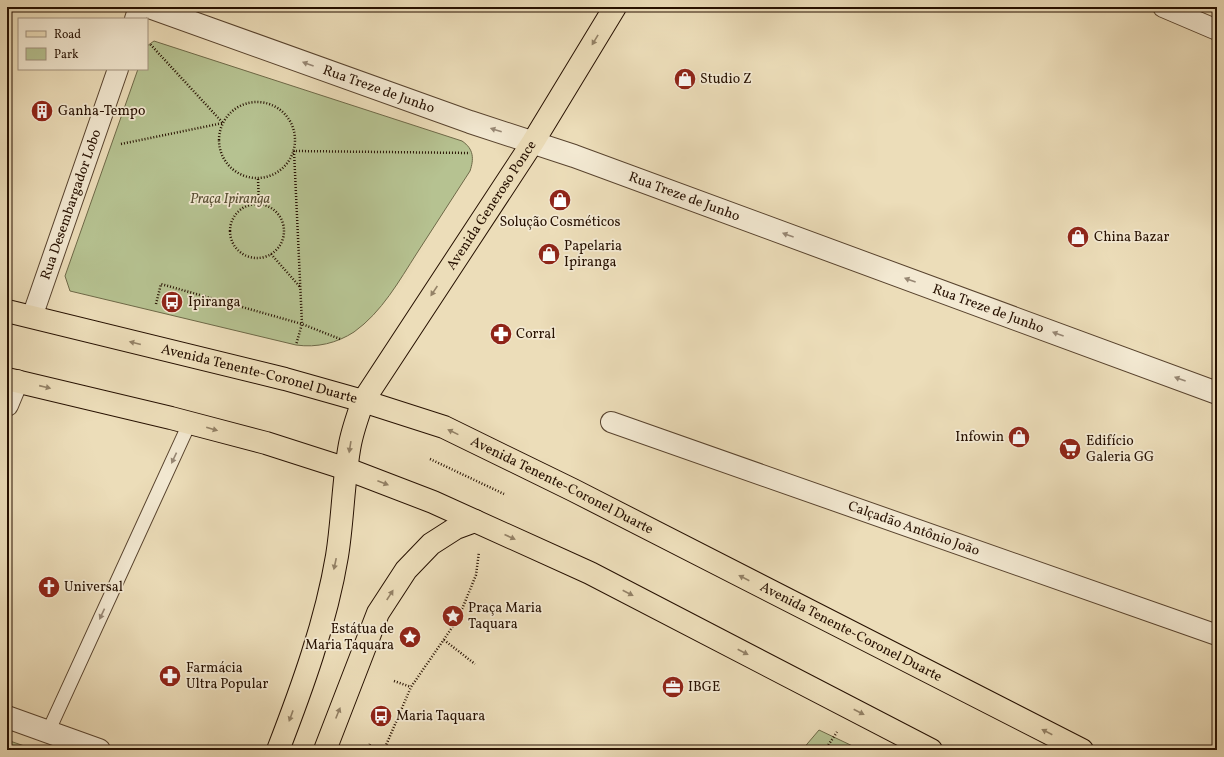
<svg xmlns="http://www.w3.org/2000/svg" width="1224" height="757" viewBox="0 0 1224 757" font-family="Vollkorn,serif">
<rect width="100%" height="100%" fill="#ecddb9"/>
<filter id="stains"><feTurbulence type="fractalNoise" baseFrequency=".005" numOctaves="4"/><feColorMatrix values="0 0 0 0 .2 0 0 0 0 .09 0 0 0 0 .02 0 0 0 .5 -.17"/></filter>
<radialGradient id="worn" r=".72"><stop offset=".6" stop-color="#630" stop-opacity="0"/><stop offset="1" stop-color="#630" stop-opacity=".3"/></radialGradient>
<path fill="#b6c291" stroke="#6e6948" d="M154 41 462 141C474 149 474 159 470 171 452 198 435 226 417 253 399 281 382 312 354 332 337 343 317 348 296 345L70 291 65 276 138 69H147V46Z
M819 730 861 750H802Z
M7 740 36 750H7Z"/>
<g fill="none" stroke-linecap="round" stroke-linejoin="round">
<g stroke="#58432e" stroke-width="15">
<path id="service" d="M48 732 190 422"/>
</g>
<g stroke="#58432e" stroke-width="22">
<g id="pedestrian">
<path d="M1163 7 1217 30"/>
<path d="M135 19 139 7"/>
<path id="s1" d="M32 317 118 69"/>
<path id="s2" d="M611 422 1217 635"/>
</g>
</g>
<g stroke="#58432e" stroke-width="24">
<path id="minor" d="M7 405 17 381
M7 717 99 750"/>
</g>
<g stroke="#58432e" stroke-width="24">
<g id="tertiary">
<path id="s3" d="M149 7 470 122 574 156 1217 393"/>
</g>
</g>
<g stroke="#261000" stroke-width="24">
<g id="primary">
<path id="s4" d="M7 311 285 379 363 401 444 427 573 490 1082 750"/>
<path d="M7 379 171 418 266 443 347 469 433 502 590 573 931 750"/>
<path id="s5" d="M278 750C302 688 326 622 337 556 343 519 343 481 350 444 353 429 358 415 363 401L533 142 615 7"/>
<path d="M325 750 378 613 406 570 431 544 456 528 475 521"/>
</g>
</g>
<path stroke="#261000" stroke-width="2.5" stroke-dasharray="1 2" stroke-linecap="butt" d="M219 140a38 38 0 1 1 76 0a38 38 0 1 1-76 0Z
M121 144 223 123 150 44
M258 179 259 204
M230 231a27 27 0 1 1 54 0a27 27 0 1 1-54 0Z
M271 254 300 287
M156 304 161 284 302 324 296 345
M340 339 302 324 294 151 470 153
M430 459 504 494
M444 640 475 664
M394 681 411 687
M367 750 370 744
M384 750 411 687 458 619 476 575 479 552
M825 750 837 732"/>
<use href="#service" stroke="#f3e9d2" stroke-width="13"/>
<use href="#pedestrian" stroke="#f3e9d2" stroke-width="20"/>
<use href="#minor" stroke="#f3e9d2" stroke-width="22"/>
<use href="#tertiary" stroke="#f3e9d2" stroke-width="22"/>
<use href="#primary" stroke="#ecddb9" stroke-width="22"/>
</g>
<defs><path id="oneway-solid" d="M-6-.8H1V-3.2L6.5 0L1 3.2V.8H-6Z"/></defs>
<g fill="#938166">
<use href="#oneway-solid" transform="translate(595 40) rotate(121)"/>
<use href="#oneway-solid" transform="translate(434 291) rotate(124)"/>
<use href="#oneway-solid" transform="translate(135 343) rotate(-166)"/>
<use href="#oneway-solid" transform="translate(45 387) rotate(13)"/>
<use href="#oneway-solid" transform="translate(212 429) rotate(16)"/>
<use href="#oneway-solid" transform="translate(453 432) rotate(-154)"/>
<use href="#oneway-solid" transform="translate(350 447) rotate(99)"/>
<use href="#oneway-solid" transform="translate(383 483) rotate(21)"/>
<use href="#oneway-solid" transform="translate(510 537) rotate(24)"/>
<use href="#oneway-solid" transform="translate(335 564) rotate(102)"/>
<use href="#oneway-solid" transform="translate(744 578) rotate(-153)"/>
<use href="#oneway-solid" transform="translate(628 593) rotate(27)"/>
<use href="#oneway-solid" transform="translate(390 595) rotate(-57)"/>
<use href="#oneway-solid" transform="translate(743 652) rotate(27)"/>
<use href="#oneway-solid" transform="translate(859 712) rotate(27)"/>
<use href="#oneway-solid" transform="translate(338 713) rotate(-68)"/>
<use href="#oneway-solid" transform="translate(291 716) rotate(110)"/>
<use href="#oneway-solid" transform="translate(1047 732) rotate(-153)"/>
</g>
<g fill="#978774">
<use href="#oneway-solid" transform="translate(308 64) rotate(-160)"/>
<use href="#oneway-solid" transform="translate(496 130) rotate(-162)"/>
<use href="#oneway-solid" transform="translate(788 235) rotate(-160)"/>
<use href="#oneway-solid" transform="translate(910 280) rotate(-160)"/>
<use href="#oneway-solid" transform="translate(1058 334) rotate(-160)"/>
<use href="#oneway-solid" transform="translate(1180 379) rotate(-160)"/>
<use href="#oneway-solid" transform="translate(174 458) rotate(115)"/>
<use href="#oneway-solid" transform="translate(102 614) rotate(115)"/>
</g>
<defs>
<g id="shop-disc" transform="scale(1.15)"><circle r="9.5" fill="#8f2418" stroke="#f3e9d2"/><path d="M-5-2.5h2.3a2.7 3.5 0 0 1 5.4 0H5L5.5 6h-11ZM-1.5-2.5h3a1.5 2.3 0 0 0-3 0Z" fill="#fff"/></g>
<g id="building-disc" transform="scale(1.15)"><circle r="9.5" fill="#8f2418" stroke="#f3e9d2"/><path d="M-4-6H4V6H1V3H-1V6H-4ZM-2.5-4.3h1.7v1.8h-1.7ZM.8-4.3h1.7v1.8H.8ZM-2.5-1h1.7V.8h-1.7ZM.8-1h1.7V.8H.8Z" fill="#fff"/></g>
<g id="bus-disc" transform="scale(1.15)"><circle r="9.5" fill="#8f2418" stroke="#f3e9d2"/><path d="M-5-6H5V4H4V6H2V4H-2V6H-4V4H-5ZM-3.5-4V0h7V-4ZM-3.5 1.2v1.5H-2V1.2ZM2 1.2v1.5H3.5V1.2Z" fill="#fff"/></g>
<g id="pharmacy-disc" transform="scale(1.15)"><circle r="9.5" fill="#8f2418" stroke="#f3e9d2"/><path d="M-2-6h4v4h4v4h-4v4h-4v-4h-4v-4h4Z" fill="#fff"/></g>
<g id="supermarket-disc" transform="scale(1.15)"><circle r="9.5" fill="#8f2418" stroke="#f3e9d2"/><path d="M-6-5.5h2.5l.6 2H6L4.5 2H-2.5L-4.4-4H-6ZM-1.5 3.2a1.3 1.3 0 1 0 .1 0ZM3 3.2a1.3 1.3 0 1 0 .1 0Z" fill="#fff"/></g>
<g id="church-disc" transform="scale(1.15)"><circle r="9.5" fill="#8f2418" stroke="#f3e9d2"/><path d="M-1.2-6h2.4v3.5h3.3v2.4h-3.3V6h-2.4V-.1h-3.3v-2.4h3.3Z" fill="#fff"/></g>
<g id="sight-disc" transform="scale(1.15)"><circle r="9.5" fill="#8f2418" stroke="#f3e9d2"/><path d="M0-6L1.8-2.2L6-1.7L2.9 1.2L3.7 5.4L0 3.3L-3.7 5.4L-2.9 1.2L-6-1.7L-1.8-2.2Z" fill="#fff"/></g>
<g id="office-disc" transform="scale(1.15)"><circle r="9.5" fill="#8f2418" stroke="#f3e9d2"/><path d="M-6-3h4V-5.5h4V-3h4V5H-6ZM-1-4.5V-3h2v-1.5ZM-6 0V1H6V0Z" fill="#fff"/></g>
</defs>
<g fill-rule="evenodd">
<use href="#shop-disc" x="685" y="79"/>
<use href="#building-disc" x="42" y="111"/>
<use href="#shop-disc" x="560" y="200"/>
<use href="#shop-disc" x="1078" y="237"/>
<use href="#shop-disc" x="549" y="254"/>
<use href="#bus-disc" x="172" y="302"/>
<use href="#pharmacy-disc" x="501" y="334"/>
<use href="#shop-disc" x="1019" y="437"/>
<use href="#supermarket-disc" x="1070" y="449"/>
<use href="#church-disc" x="49" y="587"/>
<use href="#sight-disc" x="453" y="616"/>
<use href="#sight-disc" x="410" y="637"/>
<use href="#pharmacy-disc" x="170" y="676"/>
<use href="#office-disc" x="673" y="687"/>
<use href="#bus-disc" x="381" y="716"/>
</g>
<g text-anchor="middle" dominant-baseline="central" stroke-width="3.5" stroke-linejoin="round" paint-order="stroke">
<g font-size="14" fill="#261000" stroke="#f3e9d2" text-anchor="start">
<text x="700" y="79">Studio Z</text>
<text x="58" y="111">Ganha-Tempo</text>
<text x="560" y="222" text-anchor="middle">Solução Cosméticos</text>
<text x="1094" y="237">China Bazar</text>
<text x="564" y="246">Papelaria<tspan x="564" dy="16">Ipiranga</tspan></text>
<text x="188" y="302">Ipiranga</text>
<text x="516" y="334">Corral</text>
<text x="1004" y="437" text-anchor="end">Infowin</text>
<text x="1086" y="441">Edifício<tspan x="1086" dy="16">Galeria GG</tspan></text>
<text x="64" y="587">Universal</text>
<text x="468" y="608">Praça Maria<tspan x="468" dy="16">Taquara</tspan></text>
<text x="394" y="629" text-anchor="end">Estátua de<tspan x="394" dy="16">Maria Taquara</tspan></text>
<text x="186" y="668">Farmácia<tspan x="186" dy="16">Ultra Popular</tspan></text>
<text x="688" y="687">IBGE</text>
<text x="396" y="716">Maria Taquara</text>
</g>
<g font-size="14" fill="#261000" stroke="#f3e9d2">
<text stroke="none"><textPath href="#s3" startOffset="244">Rua Treze de Junho</textPath></text>
<text stroke="none"><textPath href="#s3" startOffset="568">Rua Treze de Junho</textPath></text>
<text stroke="none"><textPath href="#s1" startOffset="119">Rua Desembargador Lobo</textPath></text>
<text stroke="none"><textPath href="#s5" startOffset="595">Avenida Generoso Ponce</textPath></text>
<text stroke="none"><textPath href="#s3" startOffset="892">Rua Treze de Junho</textPath></text>
<text stroke="none"><textPath href="#s4" startOffset="260">Avenida Tenente-Coronel Duarte</textPath></text>
<text stroke="none"><textPath href="#s4" startOffset="584">Avenida Tenente-Coronel Duarte</textPath></text>
<text stroke="none"><textPath href="#s2" startOffset="321">Calçadão Antônio João</textPath></text>
<text stroke="none"><textPath href="#s4" startOffset="908">Avenida Tenente-Coronel Duarte</textPath></text>
</g>
<g font-size="14" font-style="italic" fill="#584e33" stroke="#f3e9d2">
<text x="230" y="199">Praça Ipiranga</text>
</g>
</g>
<rect width="1224" height="757" fill="none" stroke="#ecddb9" stroke-width="24"/>
<rect x="8" y="8" width="1208" height="741" fill="none" stroke="#261000" stroke-width="2"/>
<rect x="12" y="12" width="1200" height="733" fill="none" stroke="#261000"/>
<rect x="18" y="18" width="130" height="52" fill="#f3e9d2" stroke="#a1927e"/>
<rect x="26" y="31" width="20" height="6" fill="#ecddb9" stroke="#a1927e"/>
<text x="54" y="38" font-size="12" fill="#261000">Road</text>
<rect x="26" y="48" width="20" height="12" fill="#b6c291" stroke="#a1927e"/>
<text x="54" y="58" font-size="12" fill="#261000">Park</text>
<rect width="100%" height="100%" filter="url(#stains)"/>
<rect width="100%" height="100%" fill="url(#worn)"/>
</svg>
